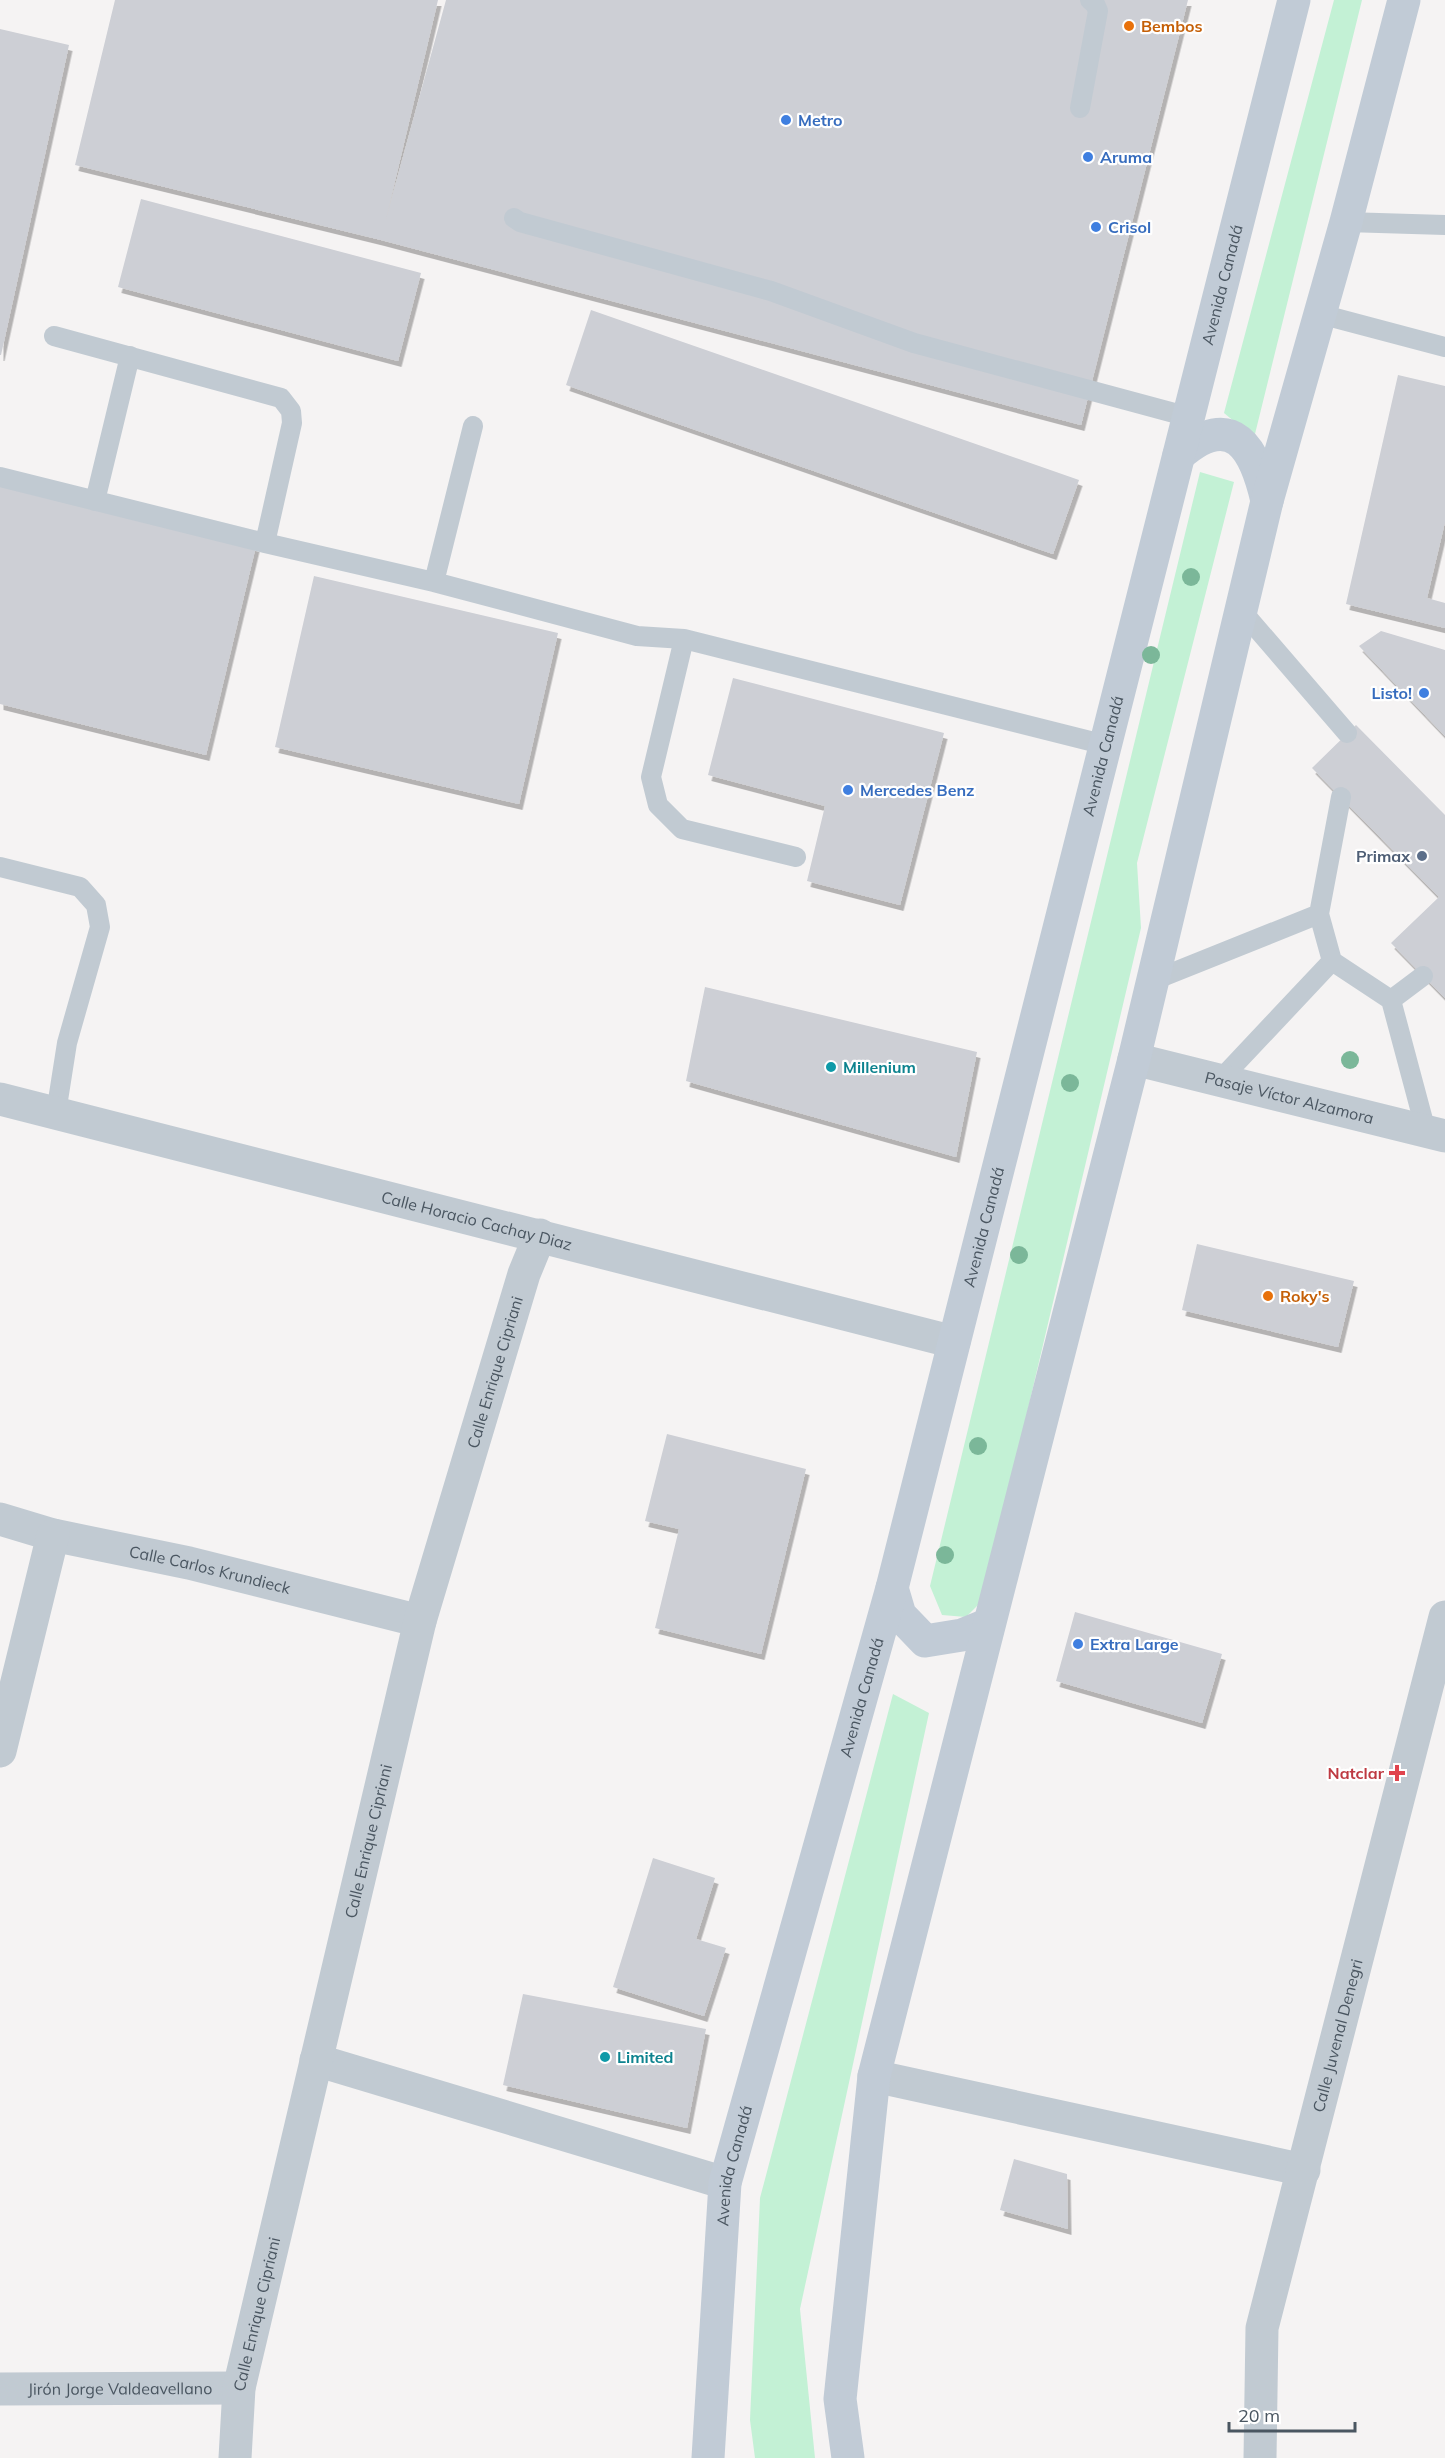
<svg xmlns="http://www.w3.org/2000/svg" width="1445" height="2458" viewBox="0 0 1445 2458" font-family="Mulish,sans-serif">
<defs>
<filter id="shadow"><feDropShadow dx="3.5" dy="6" stdDeviation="0" flood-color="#0004"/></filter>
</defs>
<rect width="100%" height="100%" fill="#f5f3f3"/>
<path fill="#c3f1d5" d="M1334 0H1362L1254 438 1224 413Z
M1200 472 1234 482 1137 863 1141 928 983 1600 966 1617 942 1615 930 1586Z
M893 1694 929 1713 800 2309 815 2458H755L750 2420 760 2198Z"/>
<path fill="#cdcfd5" filter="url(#shadow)" d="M115 0H438L386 219 446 0H1188L1081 425 381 240 75 165Z
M0 29 69 45 1 355H0Z
M141 199 421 273 398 361 118 287Z
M591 310 1079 480 1053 554 566 385Z
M1398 375 1445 386V522L1427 598 1445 603V628L1346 604Z
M0 485 256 546 206 755 0 704Z
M314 576 558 633 519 804 275 747Z
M1381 631 1445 650V736L1359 646Z
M733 678 944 733 900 905 807 881 825 806 708 775Z
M1356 725 1445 815V998L1391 943 1439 897 1312 768Z
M705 987 977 1052 956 1157 686 1081Z
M1197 1244 1354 1281 1338 1347 1182 1310Z
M667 1434 806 1469 761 1654 655 1628 679 1529 645 1521Z
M1075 1612 1222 1654 1202 1723 1056 1681Z
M653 1858 715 1878 696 1939 726 1948 704 2016 613 1987Z
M523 1994 706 2029 687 2128 503 2085Z
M1014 2159 1067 2174 1068 2229 1000 2210Z"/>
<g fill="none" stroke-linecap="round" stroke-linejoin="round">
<path stroke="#c1cad2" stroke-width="20" d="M1080 108 1098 11 1095 4 1090 0
M514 218 520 222 771 291 914 343 1189 417
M1346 222 1445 225
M1320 314 1445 347
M54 336 281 398 291 411 292 423 265 543
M0 477 265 543 434 582 637 636 684 639 1106 745
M95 501 130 356
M434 582 473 426
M1241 610 1347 733
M684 639 651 777 658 805 682 829 796 857
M0 867 80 887 96 905 100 927 67 1043 56 1113
M1319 914 1332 961
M1152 981 1319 914 1341 797
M1391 1000 1423 976
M1220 1080 1332 961 1391 1000 1426 1131"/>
<g stroke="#c1cad2" stroke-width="33">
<path id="s1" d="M1134 1059 1445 1136"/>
<path id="s2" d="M0 1099 954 1342"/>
<path id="s3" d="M0 1519 53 1535 189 1563 420 1621"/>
<path d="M0 1751 53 1535"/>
<path d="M316 2060 725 2183"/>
<path d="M874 2076 1304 2170"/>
<path id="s4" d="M0 2389 239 2388"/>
<path id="s5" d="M235 2458 239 2388 420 1621 524 1274 540 1235"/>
<path id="s6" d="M1260 2458 1262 2328 1445 1617"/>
</g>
<g stroke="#c1cbd6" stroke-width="33">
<path d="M1179 455C1233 408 1255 449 1267 501"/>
<path d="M892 1588 900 1615 925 1641 962 1635 989 1624"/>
<path id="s7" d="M708 2458 725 2183 892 1588 1294 0"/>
<path d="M848 2458 840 2399 874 2076 1134 1059 1267 501 1346 222 1404 0"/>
</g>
</g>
<g fill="#7bb799">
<circle cx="1191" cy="577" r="9"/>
<circle cx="1151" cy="655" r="9"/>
<circle cx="1350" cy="1060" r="9"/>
<circle cx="1070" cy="1083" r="9"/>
<circle cx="1019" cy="1255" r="9"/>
<circle cx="978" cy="1446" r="9"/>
<circle cx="945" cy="1555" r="9"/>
</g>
<g fill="#e8710a" stroke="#fff" stroke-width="2">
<circle cx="1129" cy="26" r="6"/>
<circle cx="1268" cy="1296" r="6"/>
</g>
<g fill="#3f7fe0" stroke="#fff" stroke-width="2">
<circle cx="786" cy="120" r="6"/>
<circle cx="1088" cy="157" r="6"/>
<circle cx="1096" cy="227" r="6"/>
<circle cx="1424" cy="693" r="6"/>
<circle cx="848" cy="790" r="6"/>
<circle cx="1078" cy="1644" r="6"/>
</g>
<circle fill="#5c6f8a" stroke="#fff" stroke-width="2" cx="1422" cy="856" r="6"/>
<g fill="#0f9aa8" stroke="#fff" stroke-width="2">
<circle cx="831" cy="1067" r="6"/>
<circle cx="605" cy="2057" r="6"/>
</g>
<path fill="#e0444e" stroke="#fff" stroke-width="2" d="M1394 1764h6v6h6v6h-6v6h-6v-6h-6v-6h6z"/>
<g text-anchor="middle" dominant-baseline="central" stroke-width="4.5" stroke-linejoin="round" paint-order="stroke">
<g font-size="16" font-weight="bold" fill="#c56008" stroke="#fff" text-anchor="start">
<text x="1141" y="26">Bembos</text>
<text x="1280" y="1296">Roky's</text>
</g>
<g font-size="16" font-weight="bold" fill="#366cbe" stroke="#fff" text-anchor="start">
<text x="798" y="120">Metro</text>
<text x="1100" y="157">Aruma</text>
<text x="1108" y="227">Crisol</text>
<text x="1412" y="693" text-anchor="end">Listo!</text>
<text x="860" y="790">Mercedes Benz</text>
<text x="1090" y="1644">Extra Large</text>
</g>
<g font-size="16" fill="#4a5661" stroke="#fff">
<text stroke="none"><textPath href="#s7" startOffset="2238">Avenida Canadá</textPath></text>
<text stroke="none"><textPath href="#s7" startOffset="1752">Avenida Canadá</textPath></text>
<text stroke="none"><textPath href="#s1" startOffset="160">Pasaje Víctor Alzamora</textPath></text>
<text stroke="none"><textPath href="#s2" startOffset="492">Calle Horacio Cachay Diaz</textPath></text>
<text stroke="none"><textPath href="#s7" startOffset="1266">Avenida Canadá</textPath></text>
<text stroke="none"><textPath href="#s5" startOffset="1118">Calle Enrique Cipriani</textPath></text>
<text stroke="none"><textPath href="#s3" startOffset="216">Calle Carlos Krundieck</textPath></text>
<text stroke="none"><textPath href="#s7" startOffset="780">Avenida Canadá</textPath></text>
<text stroke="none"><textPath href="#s5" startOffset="632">Calle Enrique Cipriani</textPath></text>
<text stroke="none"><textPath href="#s6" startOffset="432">Calle Juvenal Denegri</textPath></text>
<text stroke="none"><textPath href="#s7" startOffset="294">Avenida Canadá</textPath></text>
<text stroke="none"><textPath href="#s5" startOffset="146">Calle Enrique Cipriani</textPath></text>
<text stroke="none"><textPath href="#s4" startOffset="120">Jirón Jorge Valdeavellano</textPath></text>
</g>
<g font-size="16" font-weight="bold" fill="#4e5e75" stroke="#fff" text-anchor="end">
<text x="1410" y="856">Primax</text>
</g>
<g font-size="16" font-weight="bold" fill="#0d838f" stroke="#fff" text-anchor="start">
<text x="843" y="1067">Millenium</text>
<text x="617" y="2057">Limited</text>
</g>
<g font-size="16" font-weight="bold" fill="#be3a42" stroke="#fff" text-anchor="end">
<text x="1384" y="1773">Natclar</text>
</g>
</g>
<path d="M1229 2422v9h126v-9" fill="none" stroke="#4a5661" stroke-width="3"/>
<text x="1238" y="2422" font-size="18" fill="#4a5661" stroke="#ffffff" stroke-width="4.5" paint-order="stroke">20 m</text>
</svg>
